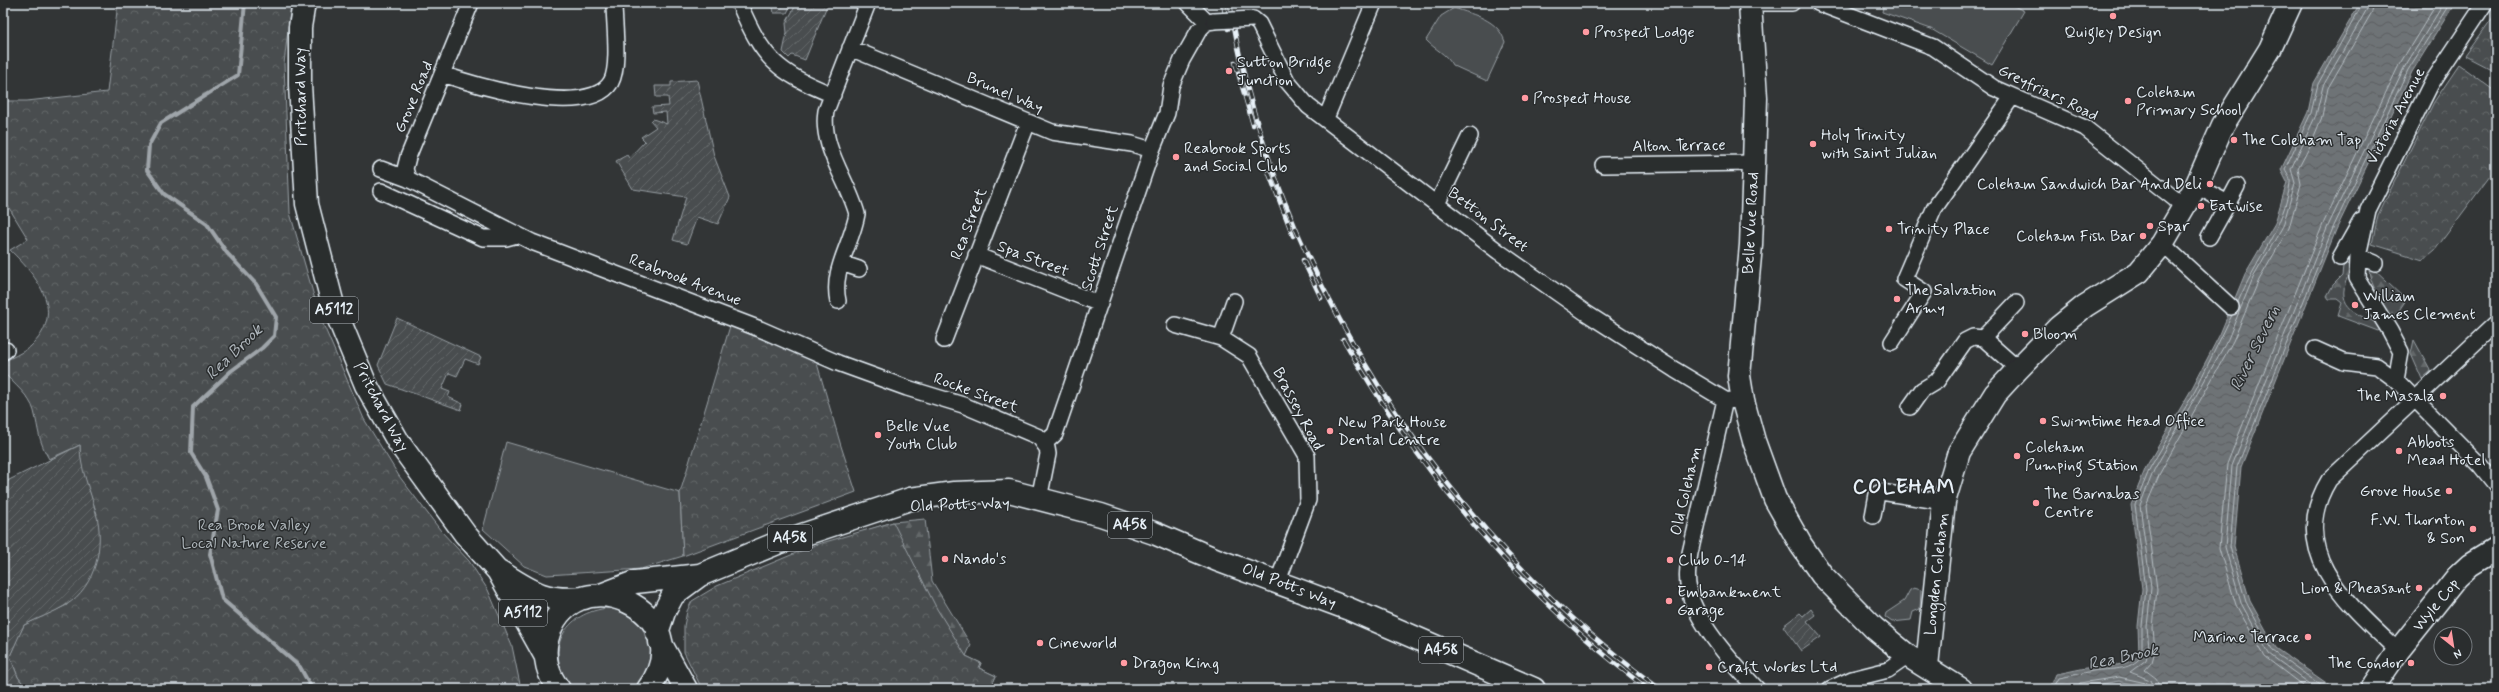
<svg xmlns="http://www.w3.org/2000/svg" width="2499" height="692" viewBox="0 0 2499 692" font-family="Mynerve,sans-serif">
<defs>
<pattern id="forest-firs" width="22" height="20" patternUnits="userSpaceOnUse"><rect width="22" height="20" fill="#494d4f"/><path d="M5 1l3.5 6h-7zM16 11l3.5 6h-7z" fill="#636769"/></pattern>
<pattern id="park-crowns" width="20" height="18" patternUnits="userSpaceOnUse"><rect width="20" height="18" fill="#494d4f"/><path d="M2 6a3 3 0 1 1 6 0M12 15a3 3 0 1 1 6 0" fill="none" stroke="#636769"/></pattern>
<pattern id="garden-furrows" width="10" height="10" patternUnits="userSpaceOnUse"><rect width="10" height="10" fill="#494d4f"/><path d="M-1 1l2-2M0 10L10 0M9 11l2-2" fill="none" stroke="#636769"/></pattern>
<pattern id="water-waves" width="16" height="10" patternUnits="userSpaceOnUse"><rect width="16" height="10" fill="#6e7376"/><path d="M0 5q4-4 8 0t8 0" fill="none" stroke="#5a5e60"/></pattern>
</defs>
<rect width="100%" height="100%" fill="#323536"/>
<filter id="ink" filterUnits="userSpaceOnUse"><feTurbulence type="fractalNoise" baseFrequency=".025" numOctaves="2"/><feDisplacementMap in="SourceGraphic" scale="8" xChannelSelector="R" yChannelSelector="G"/><feConvolveMatrix kernelMatrix="1 2 1 2 8 2 1 2 1" color-interpolation-filters="sRGB"/></filter>
<g filter="url(#ink)">
<path fill="#494d4f" stroke="#989fa4" d="M1884 3H2008L2024 11 1992 65 1931 29 1882 12Z
M1454 8C1474 15 1498 19 1505 42L1487 81 1452 65C1447 54 1434 49 1426 40L1441 16Z
M506 442 680 493 683 556 641 569 547 575 524 566 483 529Z
M1914 588 1921 590 1920 609 1913 612 1911 620 1892 622 1885 617 1886 613 1904 601 1910 590Z
M610 608C650 619 666 656 637 689H573C541 652 564 611 610 608Z"/>
<path fill="url(#forest-firs)" stroke="#989fa4" d="M2347 263 2351 269C2332 307 2353 312 2384 326L2378 331 2338 316 2342 303 2337 299H2329L2327 296 2333 285 2342 276 2343 267Z
M2369 265 2406 300 2391 322C2385 305 2367 282 2369 265Z
M2414 340 2431 371 2422 379 2411 354Z
M925 519 932 581 971 645 966 656 981 663 979 668 996 676 991 687 997 689H880L845 537 893 522Z"/>
<path fill="url(#park-crowns)" stroke="#989fa4" d="M118 3H291L284 64 290 213 320 317 364 419 399 476 441 531 469 561 488 590 512 646 521 689H27L18 677 10 656 17 639 24 625 67 605 97 514 80 464V445L49 459C38 440 39 431 34 411 30 396 13 383 3 372V362C11 358 22 353 30 347 67 313 38 277 10 250L28 239 3 198V101H27L107 92Z
M2496 13V72L2465 56Z
M2459 65 2496 92V168L2435 250 2423 260 2372 244 2378 215 2434 102Z
M730 326 816 360 841 446 856 492 683 556 680 493Z
M893 522 937 609 966 656 981 663 979 668 996 676 991 687 997 689H702L684 652V626L687 611 692 601 717 586 815 545Z
M2119 681 2150 689H2072Z"/>
<path fill="url(#garden-furrows)" stroke="#989fa4" d="M772 3H792L787 13H774Z
M797 3H828L805 60 792 55 789 58 783 52 787 33 786 23Z
M697 80 714 156 730 197 718 224 697 217 687 244 673 240 686 197 633 189 616 161 627 155 629 158 645 141 641 137 656 127 651 121 653 119 667 124 666 112 653 113 652 107 669 106 668 97H656L655 86H671V82Z
M397 318 481 357 478 364 465 359 457 376 449 373 442 389 450 392 448 397 463 404 461 410 387 384 378 365Z
M80 445C80 471 90 488 96 513 105 544 96 587 66 605 53 613 38 618 24 625L10 656 18 677 27 689H3V483Z
M1811 609 1815 615 1807 621 1821 637 1801 651 1783 626 1800 613 1803 616Z"/>
<path fill="url(#water-waves)" stroke="#9fa5aa" d="M2360 3H2455L2412 72 2336 230 2241 467 2234 547 2250 601 2276 648 2335 689H2150L2119 681 2072 689H2046L2051 686 2056 674C2069 672 2082 668 2094 667 2111 665 2126 667 2139 655L2138 626 2142 589 2131 505 2146 467 2191 390 2220 334 2245 274 2275 223 2287 182 2281 170 2308 112 2314 83Z"/>
<g fill="none" stroke-linecap="round" stroke-linejoin="round">
<path stroke="#b7bfc4" stroke-width="1" d="M2238 302C2254 263 2285 227 2290 183 2291 178 2287 173 2285 169L2311 113 2318 84 2363 3
M2053 689 2059 678C2071 676 2082 673 2093 671 2111 668 2129 672 2142 656V626L2146 589 2135 505 2150 468 2195 391 2232 315
M2076 689 2080 683 2119 677 2146 683 2149 689
M2154 689 2150 680 2130 672 2146 660 2149 648 2147 627 2151 588 2140 505 2154 470 2228 339 2253 278 2283 226 2295 183 2291 169 2316 115 2323 86 2367 9 2368 3
M2160 689 2156 678 2145 670 2152 662 2155 651 2153 628 2157 589 2146 506 2160 473 2233 341 2259 280 2289 228 2301 184 2298 169 2310 146 2322 117 2328 88 2372 12 2374 3
M2307 689 2265 657 2236 605 2219 548 2227 464 2323 224 2399 65 2437 3
M2317 689 2269 654 2241 603 2225 547 2232 466 2328 226 2404 68 2444 3
M2326 689 2273 651 2246 602 2230 547 2237 467 2333 228 2408 70 2450 3"/>
<path stroke="#9fa5aa" stroke-width="4" d="M245 3 238 75 161 123 149 145 147 170 164 194 207 224 227 253 256 284 276 317 274 336 262 348 231 371 193 407 191 453 206 477 218 510 210 554 222 599 300 667 312 689"/>
<g stroke="#e8f1f8" stroke-width="18">
<path id="street" d="M739 3C763 59 776 72 833 95
M1188 3 1207 22
M1750 3H1792
M1818 3 1933 47 1994 88 2085 128 2185 207
M1253 19 1259 24 1287 81 1308 106 1499 252 1586 313 1675 370 1725 400 1743 401
M850 48 1052 132 1132 144 1152 150
M442 74C475 85 588 120 611 82 620 66 614 22 614 3
M1326 118 1374 3
M1603 165 1754 163
M381 169 408 179 532 242 760 329 838 363 907 388 963 405 1039 437 1047 448 1048 454 1039 499
M408 179 405 169 408 157 471 3
M2196 186 2228 203 2209 237
M381 191 483 238H506L517 235
M2228 203 2237 186
M1437 204 1470 136
M2169 250 2231 307
M976 255 1100 304
M2358 256 2375 263
M2340 258 2361 221
M841 263 859 269
M838 301C831 270 852 244 857 214 848 180 820 147 826 111L868 3
M1175 325 1221 338 1249 356 1307 456 1308 500 1278 581
M1221 338 1234 301
M1983 338 2016 303
M944 340 1028 122
M1892 342 1924 292 1904 279 1934 209 2012 97
M2315 349 2344 362 2377 366 2396 380 2480 465 2496 485
M3 352 6 350
M2396 380 2401 352 2390 331 2357 278 2358 256 2368 210 2431 84 2485 3
M1725 400 1690 553C1688 566 1686 578 1689 590 1695 622 1735 666 1757 689
M1910 407 1922 390 1937 381 1965 341 1973 337 1983 338 2018 369
M1045 443 1055 434 1152 150 1167 113 1171 86 1182 60 1199 30 1207 22 1214 21
M1873 516 1877 494 1881 492 1944 502
M2398 651C2349 605 2285 552 2329 480L2496 323
M1830 689 1852 679 1888 670 1908 656"/>
</g>
<g stroke="#e8f1f8" stroke-width="25">
<path id="secondary" d="M1750 3 1756 98 1754 163 1751 245 1739 376 1743 401 1754 441 1775 499 1801 545 1822 575 1874 628 1908 656 1961 689
M1927 666 1944 502 1959 452 1995 394 2018 369 2059 327 2085 306 2139 272 2162 244 2196 186 2223 125 2270 49 2291 3
M2372 689 2398 651 2457 577 2470 565 2496 549"/>
</g>
<g stroke="#e8f1f8" stroke-width="25">
<path id="primary" d="M304 3 300 27V85L307 204 333 305 366 385 399 443 465 534 498 571 546 657
M499 571C532 592 544 602 584 598
M601 595 635 582 700 575
M657 633 664 612 673 595 700 575 775 544 910 499 954 493 1009 491 1101 515 1154 533 1217 560 1349 609 1534 689
M660 642 686 689
M559 689C548 676 543 657 547 640 569 550 706 612 648 689"/>
</g>
<use href="#street" stroke="#2a2d2e" stroke-width="15"/>
<use href="#secondary" stroke="#2a2d2e" stroke-width="22"/>
<use href="#primary" stroke="#2a2d2e" stroke-width="22"/>
<g stroke="#e8f1f8" stroke-width="4.5">
<path id="rail" d="M1223 3 1228 29
M1230 3C1271 268 1444 533 1660 689
M1235 62 1253 125
M1268 171 1293 236
M1303 260 1321 298
M1343 339C1420 473 1523 596 1648 689"/>
</g>
<use href="#rail" stroke="#2a2d2e" stroke-width="3" stroke-dasharray="9" stroke-linecap="butt"/>
<g stroke="#e8f1f8" stroke-width="18" stroke-linecap="butt">
<path id="street-bridge" d="M1214 21 1253 19"/>
</g>
<use href="#street-bridge" stroke="#2a2d2e" stroke-width="15"/>
</g>
</g>
<g fill="#ff9aa2" stroke="#2a2d2e" stroke-width="1.5">
<circle cx="2113" cy="16" r="4"/>
<circle cx="1586" cy="32" r="4"/>
<circle cx="1229" cy="71" r="4"/>
<circle cx="1525" cy="98" r="4"/>
<circle cx="2128" cy="101" r="4"/>
<circle cx="2234" cy="140" r="4"/>
<circle cx="1813" cy="144" r="4"/>
<circle cx="1176" cy="157" r="4"/>
<circle cx="2210" cy="184" r="4"/>
<circle cx="2201" cy="206" r="4"/>
<circle cx="2150" cy="226" r="4"/>
<circle cx="1889" cy="229" r="4"/>
<circle cx="2143" cy="236" r="4"/>
<circle cx="1897" cy="299" r="4"/>
<circle cx="2355" cy="305" r="4"/>
<circle cx="2025" cy="334" r="4"/>
<circle cx="2443" cy="396" r="4"/>
<circle cx="2043" cy="421" r="4"/>
<circle cx="1330" cy="431" r="4"/>
<circle cx="878" cy="435" r="4"/>
<circle cx="2399" cy="451" r="4"/>
<circle cx="2017" cy="456" r="4"/>
<circle cx="2449" cy="491" r="4"/>
<circle cx="2036" cy="503" r="4"/>
<circle cx="2473" cy="529" r="4"/>
<circle cx="945" cy="559" r="4"/>
<circle cx="1670" cy="560" r="4"/>
<circle cx="2419" cy="588" r="4"/>
<circle cx="1669" cy="601" r="4"/>
<circle cx="2308" cy="637" r="4"/>
<circle cx="1040" cy="643" r="4"/>
<circle cx="1124" cy="663" r="4"/>
<circle cx="2411" cy="663" r="4"/>
<circle cx="1709" cy="667" r="4"/>
</g>
<g text-anchor="middle" dominant-baseline="central" stroke-width="3" stroke-linejoin="round" paint-order="stroke">
<g fill="#2a2d2e" stroke="#afb6bb" stroke-width="1">
<rect x="310" y="297" width="48" height="26" rx="3"/>
<rect x="1108" y="512" width="44" height="26" rx="3"/>
<rect x="768" y="525" width="44" height="26" rx="3"/>
<rect x="499" y="600" width="48" height="26" rx="3"/>
<rect x="1419" y="637" width="44" height="26" rx="3"/>
</g>
<g font-size="15" font-weight="bold" fill="#e8f1f8">
<text x="334" y="310">A5112</text>
<text x="1130" y="525">A458</text>
<text x="790" y="538">A458</text>
<text x="523" y="613">A5112</text>
<text x="1441" y="650">A458</text>
</g>
<g font-size="16" fill="#e8f1f8" stroke="#2a2d2e" text-anchor="start">
<text x="1594" y="32">Prospect Lodge</text>
<text x="2113" y="32" text-anchor="middle">Quigley Design</text>
<text x="1237" y="62">Sutton Bridge<tspan x="1237" dy="18">Junction</tspan></text>
<text x="2136" y="92">Coleham<tspan x="2136" dy="18">Primary School</tspan></text>
<text x="1533" y="98">Prospect House</text>
<text x="1821" y="135">Holy Trinity<tspan x="1821" dy="18">with Saint Julian</tspan></text>
<text x="2242" y="140">The Coleham Tap</text>
<text x="1184" y="148">Reabrook Sports<tspan x="1184" dy="18">and Social Club</tspan></text>
<text x="2202" y="184" text-anchor="end">Coleham Sandwich Bar And Deli</text>
<text x="2209" y="206">Eatwise</text>
<text x="2158" y="226">Spar</text>
<text x="1897" y="229">Trinity Place</text>
<text x="2135" y="236" text-anchor="end">Coleham Fish Bar</text>
<text x="1905" y="290">The Salvation<tspan x="1905" dy="18">Army</tspan></text>
<text x="2363" y="296">William<tspan x="2363" dy="18">James Clement</tspan></text>
<text x="2033" y="334">Bloom</text>
<text x="2435" y="396" text-anchor="end">The Masala</text>
<text x="2051" y="421">Swimtime Head Office</text>
<text x="1338" y="422">New Park House<tspan x="1338" dy="18">Dental Centre</tspan></text>
<text x="886" y="426">Belle Vue<tspan x="886" dy="18">Youth Club</tspan></text>
<text x="2407" y="442">Abbots<tspan x="2407" dy="18">Mead Hotel</tspan></text>
<text x="2025" y="447">Coleham<tspan x="2025" dy="18">Pumping Station</tspan></text>
<text x="2441" y="491" text-anchor="end">Grove House</text>
<text x="2044" y="494">The Barnabas<tspan x="2044" dy="18">Centre</tspan></text>
<text x="2465" y="520" text-anchor="end">F.W. Thornton<tspan x="2465" dy="18">&amp; Son</tspan></text>
<text x="953" y="559">Nando's</text>
<text x="1678" y="560">Club 0-14</text>
<text x="2411" y="588" text-anchor="end">Lion &amp; Pheasant</text>
<text x="1677" y="592">Embankment<tspan x="1677" dy="18">Garage</tspan></text>
<text x="2300" y="637" text-anchor="end">Marine Terrace</text>
<text x="1048" y="643">Cineworld</text>
<text x="1132" y="663">Dragon King</text>
<text x="2403" y="663" text-anchor="end">The Condor</text>
<text x="1717" y="667">Craft Works Ltd</text>
</g>
<g font-size="16" fill="#e8f1f8" stroke="#2a2d2e">
<text transform="translate(1005 93) rotate(23)">Brunel Way</text>
<text transform="translate(2048 93) rotate(26)">Greyfriars Road</text>
<text transform="translate(301 97) rotate(-91)">Pritchard Way</text>
<text transform="translate(414 97) rotate(-67)">Grove Road</text>
<text transform="translate(2396 116) rotate(-62)">Victoria Avenue</text>
<text transform="translate(1679 146) rotate(-1)">Alton Terrace</text>
<text transform="translate(1488 220) rotate(37)">Betton Street</text>
<text transform="translate(1751 223) rotate(-87)">Belle Vue Road</text>
<text transform="translate(969 224) rotate(-69)">Rea Street</text>
<text transform="translate(1100 248) rotate(-72)">Scott Street</text>
<text transform="translate(1033 259) rotate(21)">Spa Street</text>
<text transform="translate(685 280) rotate(21)">Reabrook Avenue</text>
<text transform="translate(976 393) rotate(20)">Rocke Street</text>
<text transform="translate(381 407) rotate(62)">Pritchard Way</text>
<text transform="translate(1298 409) rotate(62)">Brassey Road</text>
<text transform="translate(1686 491) rotate(-77)">Old Coleham</text>
<text transform="translate(960 505) rotate(-2)">Old Potts Way</text>
<text transform="translate(1937 574) rotate(-84)">Longden Coleham</text>
<text transform="translate(1289 586) rotate(21)">Old Potts Way</text>
<text transform="translate(2436 605) rotate(-51)">Wyle Cop</text>
</g>
<g font-size="16" fill="#b0b8bd" stroke="#2a2d2e">
<text x="254" y="525">Rea Brook Valley<tspan x="254" dy="18">Local Nature Reserve</tspan></text>
</g>
<g font-size="17" font-style="italic" fill="#b1b8be" stroke="#2a2d2e">
<text transform="translate(2255 348) rotate(-64)">River Severn</text>
<text transform="translate(234 352) rotate(-44)">Rea Brook</text>
<text transform="translate(2123 657) rotate(-12)">Rea Brook</text>
</g>
<g font-size="20" font-weight="bold" letter-spacing="1" fill="#e8f1f8" stroke="#2a2d2e">
<text x="1904" y="487">COLEHAM</text>
</g>
</g>
<rect width="2499" height="692" fill="none" stroke="#2a2d2e" stroke-width="16"/>
<rect x="8" y="8" width="2483" height="676" fill="none" stroke="#e8f1f8" stroke-width="1.5" filter="url(#ink)"/>
<g transform="translate(2453 646) rotate(150)"><circle r="19" fill="#2a2d2e" stroke="#767b7f"/>
<path d="M0-3L7 15L0 10L-7 15Z" fill="#ff9aa2"/>
<text y="-6" font-size="11" font-weight="bold" text-anchor="middle" fill="#e8f1f8">N</text>
</g>
</svg>
